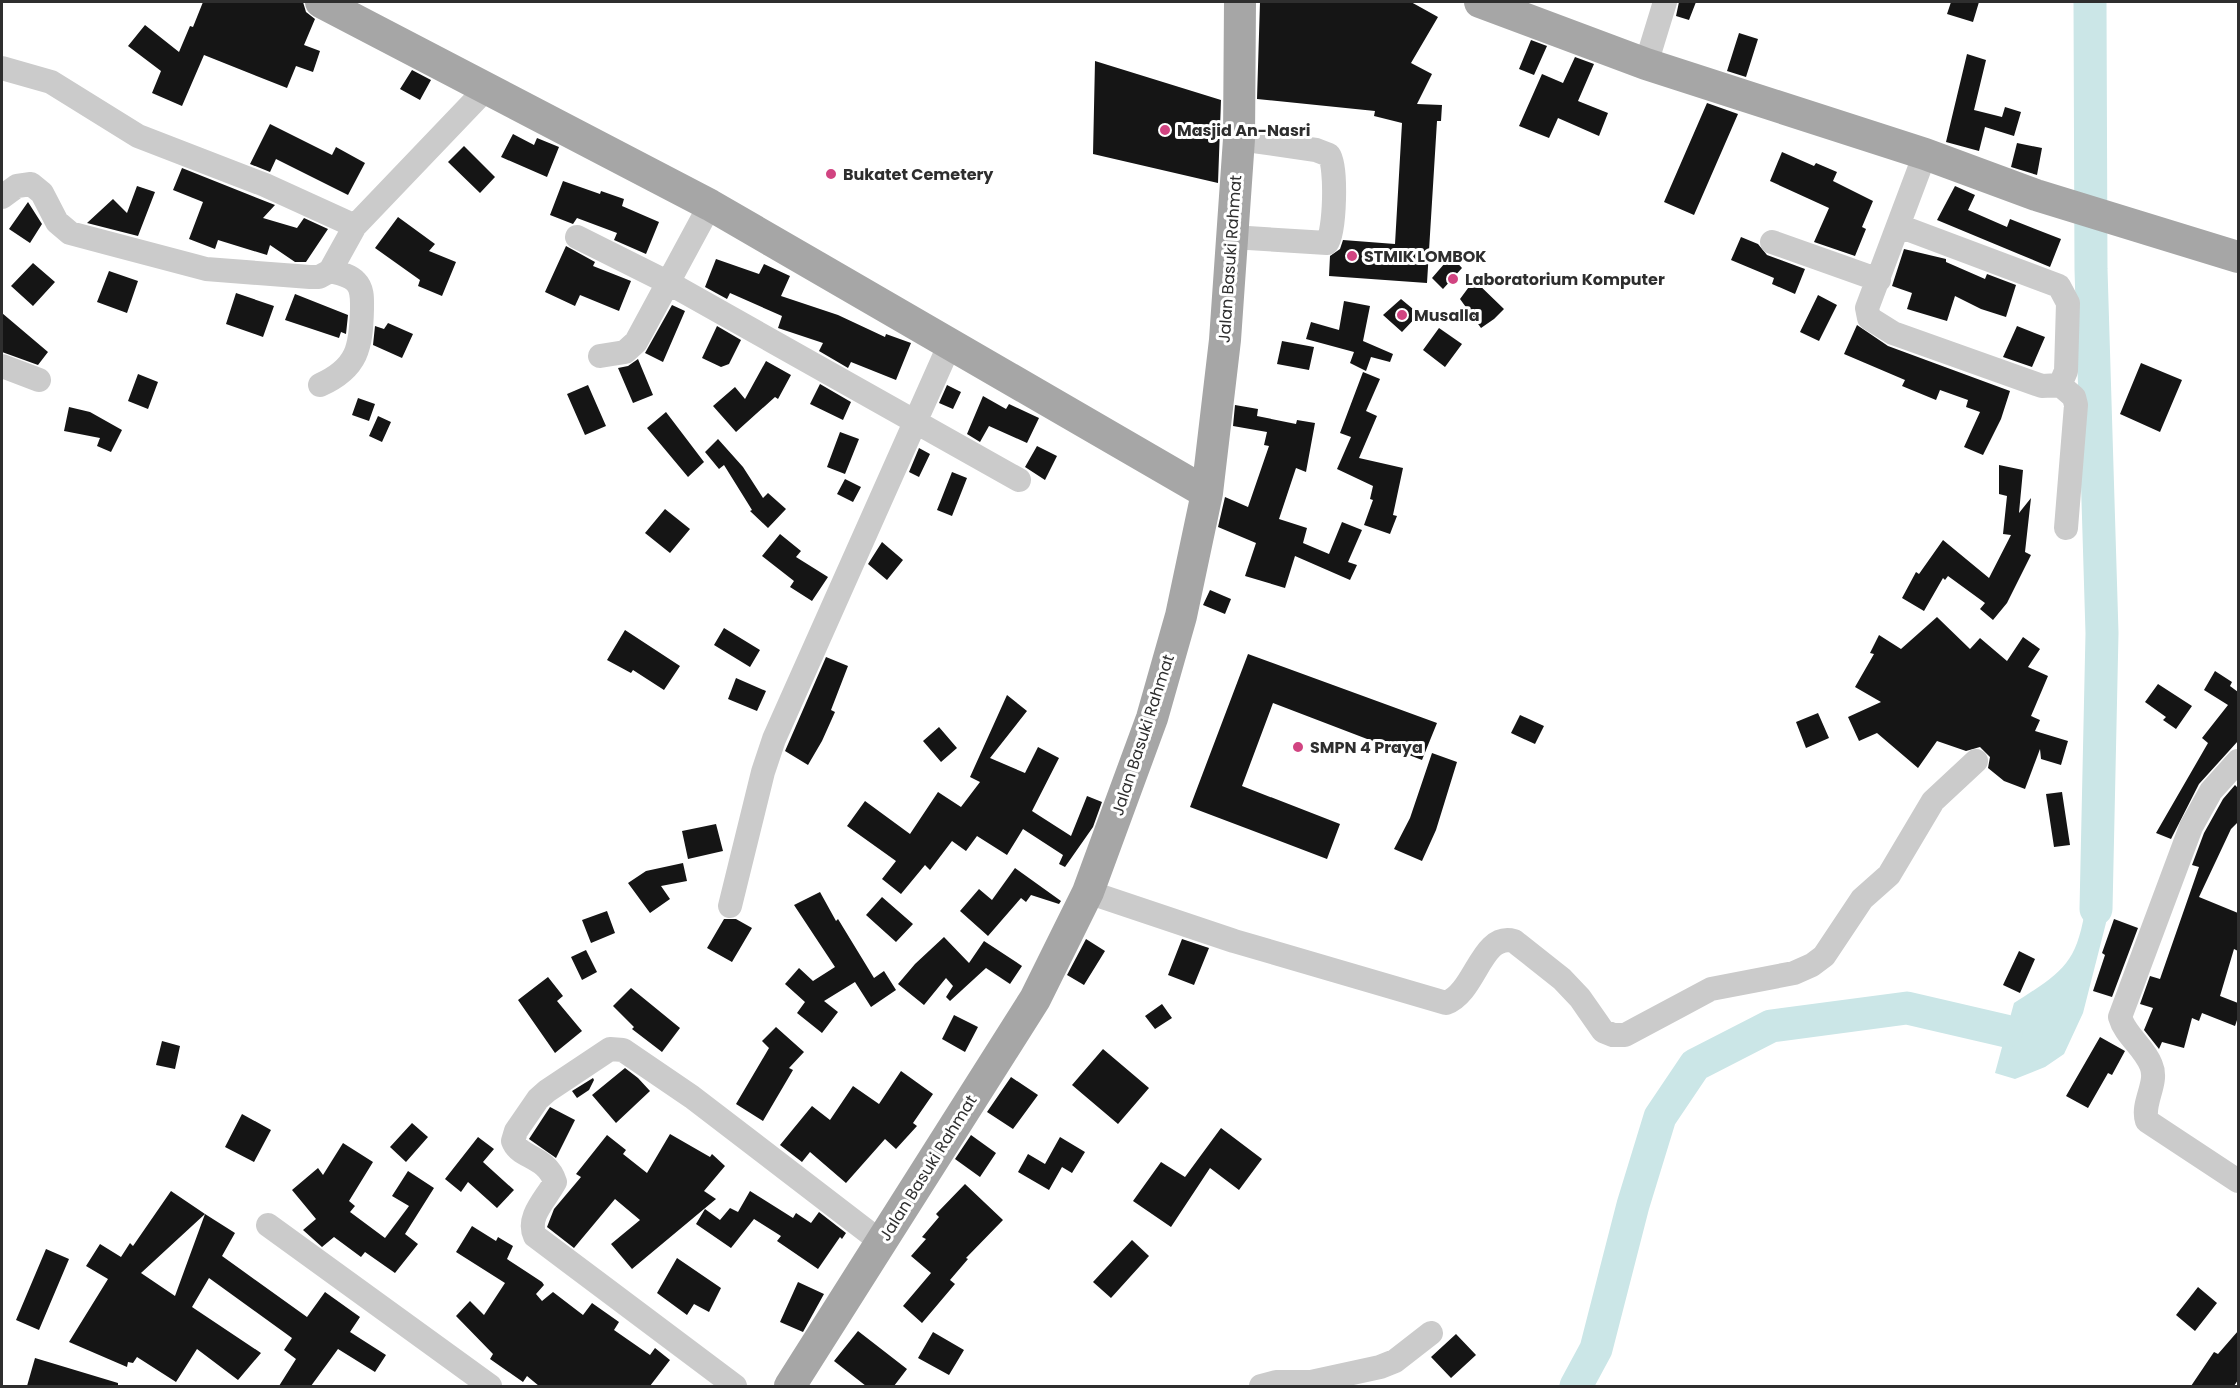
<svg xmlns="http://www.w3.org/2000/svg" width="2240" height="1388" viewBox="0 0 2240 1388" font-family="Poppins,sans-serif">
<rect width="100%" height="100%" fill="#fff"/>
<path fill="#cbe6e7" d="M2086 904 2108 915 2083 1013 2064 1054 2045 1067 2015 1079 1995 1073 2014 1003C2064 971 2077 964 2086 904Z"/>
<g fill="none" stroke-linecap="round" stroke-linejoin="round">
<path stroke="#cbe6e7" stroke-width="33" d="M2090 2 2091 269 2102 633 2096 909
M1576 1386 1596 1349 1633 1205 1660 1117 1695 1065 1771 1026 1907 1008 2006 1031"/>
</g>
<path fill="#151515" d="M203 2H303L306 12 315 19 304 45 320 51 313 72 296 66 287 88 204 55 182 106 152 93 161 71 128 46 145 25 179 52 190 26 193 27Z
M1260 2H1411L1438 17 1411 63 1432 74 1417 104 1442 105 1441 121H1437L1427 283 1329 276 1330 256 1340 249 1343 240 1395 244 1402 123 1374 116 1375 111 1257 99Z
M1679 2H1696L1689 20 1676 16Z
M1951 2H1979L1973 22 1947 14Z
M1739 33 1758 39 1746 77 1727 71Z
M1531 40 1547 46 1534 75 1519 69Z
M1967 54 1986 60 1974 110 2002 117 2005 107 2021 112 2014 136 1985 127 1979 151 1946 142Z
M1575 57 1594 64 1578 101 1608 113 1599 136 1558 118 1549 138 1519 126 1542 74 1563 83Z
M1095 61 1221 100 1218 183 1093 154Z
M412 70 431 80 420 100 400 89Z
M1707 103 1738 114 1694 215 1664 202Z
M270 124 332 155 336 147 365 163 348 195 276 159 270 172 250 164Z
M513 134 534 145 537 138 559 147 547 177 501 157Z
M2017 143 2042 148 2037 175 2011 167Z
M464 146 495 177 480 193 448 162Z
M1782 152 1814 166 1816 163 1837 172 1833 181 1873 201 1862 227 1866 229 1855 256 1814 242 1829 208 1770 181Z
M182 168 275 205 263 218 297 228 304 218 328 229 306 262H295L270 245 267 255 218 240 215 249 189 239 203 202 173 190Z
M563 181 600 194 601 191 624 199 622 206 659 222 646 254 614 240 617 233 577 218 573 224 550 215Z
M137 186 155 192 138 236 87 223 113 199 127 213Z
M1955 186 1975 195 1968 210 2007 227 2010 219 2061 239 2050 267 1937 220Z
M28 202 42 224 30 243 9 229Z
M398 217 435 244 429 251 456 262 442 296 418 286 420 280 375 248Z
M1741 237 1758 244 1767 255 1805 269 1795 294 1772 284 1774 278 1731 260Z
M566 246 595 262 593 266 631 281 619 311 580 295 575 306 545 292Z
M1904 249 1946 259V262L1985 279 1987 274 2016 285 2006 317 1981 309 1955 296 1947 321 1907 309 1912 293 1892 286Z
M1451 256 1462 268 1443 289 1432 278Z
M716 259 759 274 764 264 790 276 781 296 838 315 885 337 886 334 911 343 896 380 851 362 848 368 819 351 823 343 778 328 782 316 730 293 727 299 705 287Z
M33 263 55 282 33 306 11 286Z
M109 271 138 281 127 313 97 302Z
M1474 280 1504 309 1494 319 1481 328 1460 299Z
M236 293 274 306 263 337 226 324Z
M295 294 348 315 346 334 341 332 339 338 285 320Z
M1818 295 1837 305 1819 341 1800 332Z
M1401 299 1419 314 1402 332 1383 315Z
M1344 301 1370 306 1363 341 1393 354 1390 362 1371 357 1366 371 1350 363 1354 352 1306 339 1311 322 1339 330Z
M672 305 685 311 663 362 645 353Z
M2 313 48 352 38 365 2 352Z
M388 323 413 334 402 358 373 345 375 326 384 329Z
M1857 325 1888 346 2010 391 2001 419 1983 455 1964 447 1980 412 1966 407 1968 400 1940 390 1936 400 1902 386 1905 380 1844 354Z
M717 326 741 340 729 364 721 367 702 358Z
M2017 326 2045 337 2032 367 2003 357Z
M1439 328 1462 344 1445 367 1423 350Z
M1282 341 1314 347 1309 370 1277 364Z
M638 359 653 395 633 403 618 368 628 366Z
M766 361 791 375 778 399 775 397 736 432 713 406 735 387 745 399Z
M2141 363 2182 380 2160 432 2120 414Z
M1363 372 1380 379 1366 411 1377 416 1359 458 1403 468 1393 515 1397 516 1390 534 1364 525 1373 500 1370 499 1373 486 1337 469 1351 437 1340 433Z
M138 374 158 382 148 409 128 401Z
M820 384 851 402 843 420 810 404Z
M588 385 606 426 585 435 567 394Z
M947 385 961 392 953 409 939 403Z
M983 396 1006 409 1009 404 1039 418 1027 443 989 426 980 442 967 434Z
M358 398 375 404 369 421 352 415Z
M1235 405 1258 409 1257 416 1296 424 1297 420 1315 423 1306 472 1296 468 1279 519 1307 528 1303 543 1329 554 1342 522 1362 530 1348 562 1357 565 1350 580 1295 556 1285 588 1245 576 1256 543 1218 527 1225 497 1248 507 1269 446 1264 445 1267 432 1233 426Z
M69 407 90 412 122 430 111 452 97 446 100 438 64 431Z
M666 412 704 462 688 477 647 428Z
M378 416 391 422 382 442 369 436Z
M840 432 859 439 845 474 827 467Z
M718 439 743 467 763 498 768 493 786 509 768 528 750 511 752 510 724 465 719 469 705 452Z
M1037 446 1057 456 1045 480 1025 467Z
M919 448 930 454 919 477 909 472Z
M1999 465 2023 470 2019 513 2031 498 2025 552 2031 555 2007 603 1993 620 1980 609 1985 603 1948 576 1945 580 1943 578 1924 611 1902 598 1916 572 1919 574 1943 540 1989 578 2011 535 2003 534 2007 496 1999 494Z
M952 472 967 478 952 516 937 510Z
M845 479 861 487 853 502 837 494Z
M665 509 690 529 670 553 645 533Z
M780 534 801 551 796 557 828 577 812 601 790 587 794 581 762 556Z
M882 542 903 560 887 580 868 564Z
M1210 590 1231 599 1225 614 1203 605Z
M1937 617 1970 649 1980 638 2007 661 2023 637 2040 649 2028 667 2048 676 2031 716 2040 720 2035 731 2068 741 2061 765 2041 759 2040 749 2025 789 2004 781 1988 768 1990 757 1980 747 1966 751 1937 741 1918 768 1877 733 1859 741 1848 717 1881 702 1855 687 1874 654 1870 653 1879 635 1901 649Z
M724 628 760 650 750 667 714 645Z
M625 630 680 666 664 690 633 670 631 673 607 660Z
M1248 654 1437 723 1422 760 1273 703 1242 786 1340 824 1327 859 1190 807Z
M826 657 848 666 831 710 835 712 822 741 808 765 785 751Z
M2215 671 2232 682 2230 686 2238 692V741L2199 784 2171 839 2156 833 2208 743 2202 738 2228 705 2204 690Z
M736 678 766 691 757 711 728 699Z
M2158 684 2192 706 2176 729 2163 720 2166 717 2145 702Z
M1007 695 1027 711 990 758 1025 773 1038 747 1059 758 1032 811 1071 836 1087 796 1102 802 1093 827 1065 867 1059 864 1063 855 1023 829 1007 855 977 836 966 851 952 841 930 870 925 865 901 894 882 879 896 861 847 826 865 801 910 834 938 792 961 807 980 782 970 777Z
M1818 713 1829 738 1806 748 1796 722Z
M1520 715 1544 726 1535 744 1511 733Z
M939 727 957 748 941 762 923 741Z
M1432 753 1457 762 1436 830 1422 861 1394 849 1410 818Z
M2235 785 2238 788V822L2231 829 2199 897 2238 913V951L2234 949 2220 996 2238 1003V1017L2235 1026 2202 1013 2199 1021 2192 1018 2184 1048 2162 1042 2159 1049 2144 1030 2153 1008 2140 1004 2150 976 2160 979 2199 867 2192 865 2204 833 2223 799Z
M2062 792 2070 845 2054 847 2046 794Z
M716 824 723 851 688 859 682 831Z
M683 863 687 881 661 886 670 899 650 913 628 883 646 871Z
M1015 868 1061 901 1059 904 1031 895 1026 902 1021 898 988 936 960 911 979 889 992 900Z
M820 892 836 921 838 919 874 978 884 971 896 990 871 1007 855 982 824 1001 838 1012 822 1033 797 1013 805 1002 785 984 799 968 813 981 835 967 794 905Z
M882 897 913 924 896 942 866 915Z
M607 911 615 933 591 943 582 920Z
M724 919H736L752 928 732 962 707 948Z
M2114 919 2138 928 2112 997 2093 991 2105 955 2102 953Z
M944 937 969 963 984 941 1022 966 1010 984 986 968 950 1001 946 997 953 986 946 978 924 1005 898 984 915 964Z
M1086 939 1105 951 1084 985 1067 975Z
M1182 939 1209 948 1194 985 1168 975Z
M586 950 597 972 582 980 571 957Z
M2019 951 2035 959 2020 993 2003 985Z
M548 977 563 996 557 1001 582 1031 555 1053 518 1000Z
M631 988 680 1028 662 1052 632 1029 634 1027 613 1006Z
M1162 1004 1172 1018 1155 1029 1145 1016Z
M954 1015 978 1027 965 1052 942 1039Z
M776 1027 804 1052 789 1068 793 1070 763 1121 736 1104 769 1048 762 1041Z
M2100 1037 2125 1051 2112 1075 2108 1073 2088 1108 2066 1096Z
M162 1041 180 1046 175 1069 156 1065Z
M1103 1049 1149 1088 1118 1124 1072 1085Z
M625 1068 638 1078 650 1091 616 1123 592 1095Z
M901 1071 933 1094 913 1123 917 1126 896 1149 885 1139 846 1183 810 1152 802 1162 780 1145 812 1106 830 1120 853 1086 879 1104Z
M1011 1077 1038 1095 1013 1129 987 1112Z
M593 1078 594 1080 589 1090 577 1098 572 1091Z
M550 1107 575 1120 556 1158 529 1139Z
M242 1114 271 1130 254 1162 225 1147Z
M412 1123 428 1137 406 1162 390 1147Z
M1221 1128 1262 1159 1239 1190 1210 1168 1171 1227 1133 1201 1161 1162 1185 1177Z
M670 1134 710 1157 712 1154 725 1166 704 1191 716 1199 632 1269 611 1244 640 1220 615 1199 574 1248 547 1227 554 1209 581 1177 576 1174 607 1135 626 1150 623 1154 647 1173Z
M971 1135 996 1153 980 1177 955 1159Z
M478 1137 494 1149 483 1162 514 1190 497 1208 468 1182 461 1192 445 1179Z
M1060 1137 1085 1152 1072 1173 1062 1167 1049 1190 1018 1172 1028 1154 1045 1164Z
M343 1143 373 1162 349 1201 355 1206 350 1212 385 1238 409 1206 392 1196 408 1171 434 1188 405 1234 418 1244 395 1273 365 1252 361 1257 334 1237 322 1247 303 1230 316 1219 292 1190 318 1168 323 1175Z
M965 1184 1003 1220 966 1258 968 1259 950 1280 955 1284 922 1323 903 1306 931 1273 911 1256 926 1239 922 1237 939 1217 936 1214Z
M171 1191 205 1214 141 1273 175 1296 205 1214 235 1233 222 1256 307 1317 325 1292 360 1317 350 1332 386 1355 375 1372 338 1349 311 1386H279L296 1359 284 1350 292 1338 209 1278 192 1307 261 1353 238 1380 197 1349 176 1382 137 1357 133 1363 128 1362 127 1367 69 1342 108 1279 86 1266 100 1244 121 1257 130 1243 133 1246Z
M750 1191 793 1218 796 1213 811 1223 819 1212 846 1233 842 1239 840 1237 818 1269 777 1241 781 1236 754 1219 731 1248 696 1224 705 1209 720 1220 730 1208 738 1212Z
M472 1226 496 1241 498 1237 513 1246 507 1259 542 1282 544 1285 536 1294 542 1301 553 1292 583 1315 592 1303 619 1322 614 1330 650 1355 655 1348 670 1360 650 1386H539L527 1376 523 1382 490 1359 493 1354 456 1316 470 1301 484 1315 505 1283 456 1252Z
M1132 1240 1149 1256 1111 1298 1093 1282Z
M46 1249 69 1259 39 1330 16 1320Z
M677 1258 721 1288 709 1312 694 1304 687 1315 657 1293Z
M798 1282 824 1294 803 1332 780 1322Z
M2198 1287 2217 1303 2195 1331 2176 1315Z
M858 1331 907 1369 894 1386H866L834 1361Z
M2238 1331V1380L2234 1386H2191L2214 1352 2218 1354Z
M933 1332 964 1350 949 1375 918 1358Z
M1456 1334 1476 1355 1451 1378 1431 1357Z
M35 1358 118 1383V1386H27Z"/>
<g fill="none" stroke-linecap="round" stroke-linejoin="round">
<path stroke="#cbcbcb" stroke-width="24" d="M1646 64 1665 2
M2 68 51 82 138 136 265 185 355 226 330 271 319 277H310L206 269 70 233 57 222 42 193 31 184 17 186 2 197
M355 226 486 89
M1899 226 2059 286 2068 303 2066 371 2060 385 2042 386 1893 333 1869 318 1867 308 1925 154
M577 237 667 282 1019 480
M1232 237 1327 243C1335 232 1337 166 1329 155L1316 150 1239 139
M1772 242 1879 280
M600 356 625 352 636 342 710 205
M2 366 39 380
M320 385C358 368 361 347 362 309 362 300 363 289 356 282 350 275 338 273 330 271
M2060 385 2074 397 2076 405 2066 528
M2238 761 2211 791 2191 827 2120 1017C2125 1035 2144 1047 2151 1065 2159 1083 2141 1103 2147 1121L2238 1181
M1088 892 1234 941 1446 1003C1476 992 1481 932 1514 941L1562 979 1580 998 1603 1031 1613 1035H1625L1711 989 1794 973 1812 965 1824 956 1862 899 1889 875 1933 801 1976 761
M730 906 763 772 774 739 949 346
M268 1225 490 1386
M735 1386 535 1236C526 1217 546 1199 555 1182 547 1156 519 1158 513 1141L516 1131 538 1099 547 1091 610 1049 623 1050 692 1097 881 1242
M1261 1386 1276 1382H1311L1380 1367 1395 1361 1431 1333"/>
<path stroke="#a6a6a6" stroke-width="32" d="M321 2 710 205 1207 493
M1480 2 1646 64 1925 154 2036 195 2238 257
M790 1386 1035 999 1088 892 1152 718 1181 616 1207 493 1225 340 1239 139 1240 2"/>
</g>
<g fill="#d14481" stroke="#fff" stroke-width="2">
<circle cx="1165" cy="130" r="6"/>
<circle cx="831" cy="174" r="6"/>
<circle cx="1352" cy="256" r="6"/>
<circle cx="1453" cy="279" r="6"/>
<circle cx="1402" cy="315" r="6"/>
<circle cx="1298" cy="747" r="6"/>
</g>
<g text-anchor="middle" dominant-baseline="central" stroke-width="6" stroke-linejoin="round" paint-order="stroke">
<g font-size="16" font-weight="bold" fill="#2e2e2e" stroke="#fff" text-anchor="start">
<text x="1177" y="130">Masjid An-Nasri</text>
<text x="843" y="174">Bukatet Cemetery</text>
<text x="1364" y="256">STMIK LOMBOK</text>
<text x="1465" y="279">Laboratorium Komputer</text>
<text x="1414" y="315">Musalla</text>
<text x="1310" y="747">SMPN 4 Praya</text>
</g>
<g font-size="16" fill="#2e2e2e" stroke="#fff">
<text transform="translate(1230 259) rotate(-86)">Jalan Basuki Rahmat</text>
<text transform="translate(1143 735) rotate(-72)">Jalan Basuki Rahmat</text>
<text transform="translate(928 1168) rotate(-58)">Jalan Basuki Rahmat</text>
</g>
</g>
<rect width="2240" height="1388" fill="none" stroke="#2e2e2e" stroke-width="6"/>
</svg>
